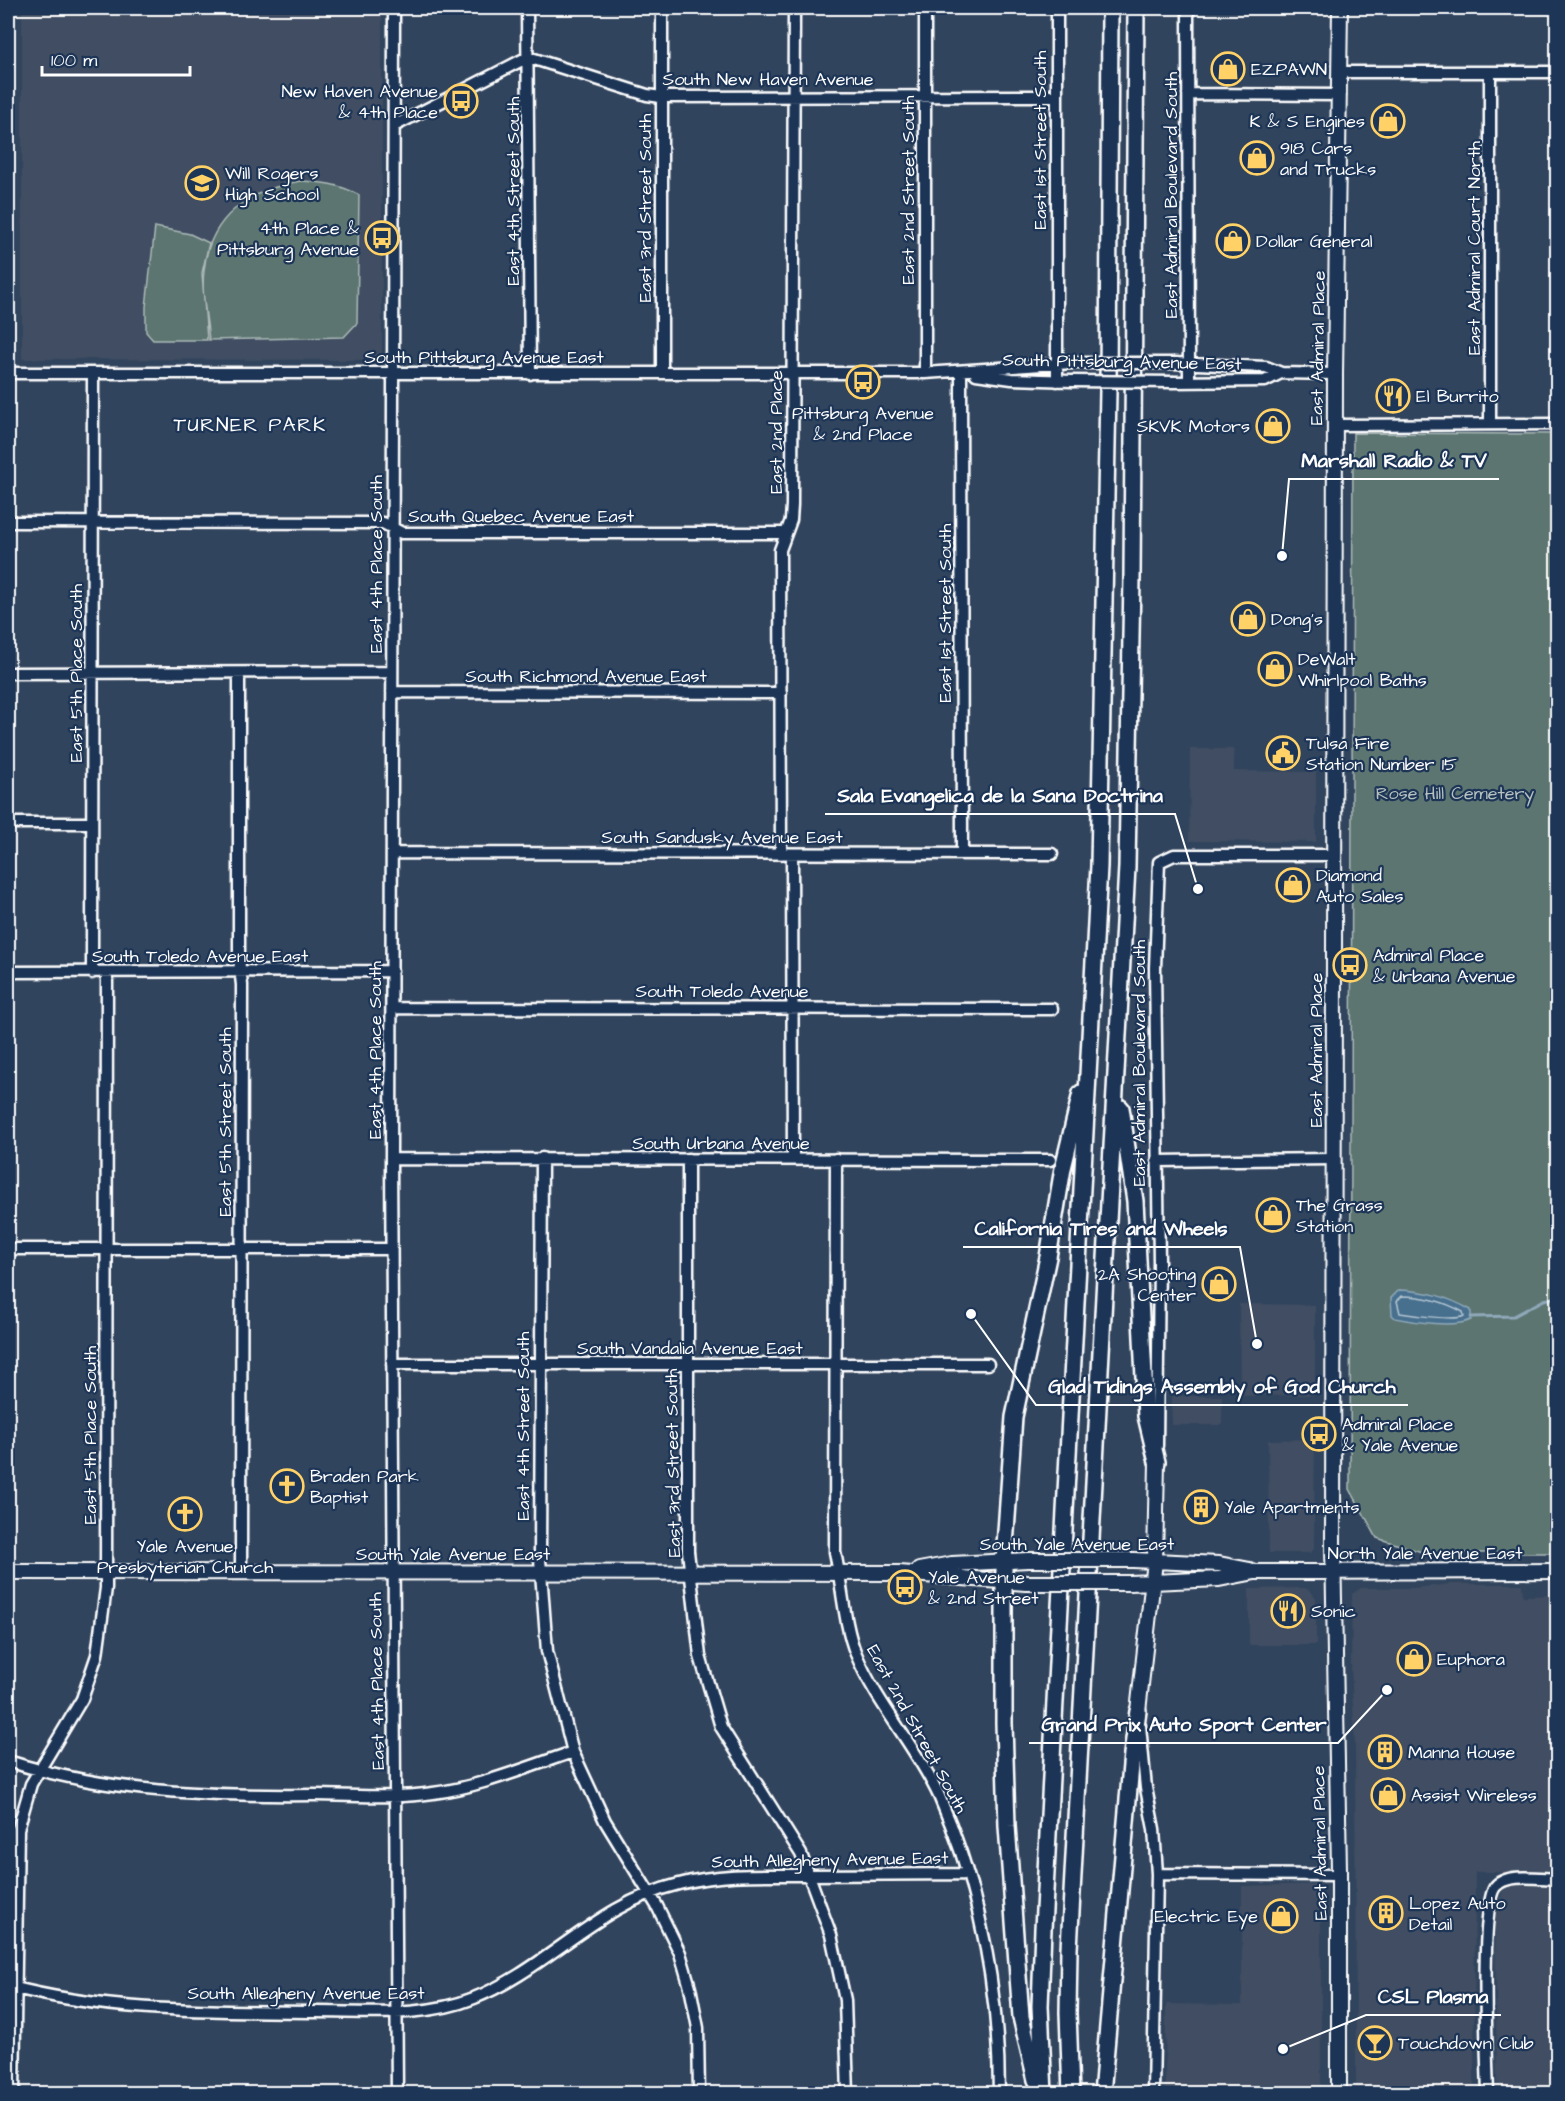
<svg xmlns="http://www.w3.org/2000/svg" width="1565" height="2101" viewBox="0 0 1565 2101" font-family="'Architects Daughter',sans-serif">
<rect width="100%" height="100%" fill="#31445d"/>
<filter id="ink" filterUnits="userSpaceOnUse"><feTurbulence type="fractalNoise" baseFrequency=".0167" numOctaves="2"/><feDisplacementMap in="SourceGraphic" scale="12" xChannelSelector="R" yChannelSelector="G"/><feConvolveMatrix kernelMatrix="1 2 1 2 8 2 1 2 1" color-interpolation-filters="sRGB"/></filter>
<g filter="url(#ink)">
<path fill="#3f4e62" d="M22 8H382V360L22 359Z
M1190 749H1234V771L1316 772V842L1189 841Z
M1239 1304 1315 1305V1395L1240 1396Z
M1171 1396H1222V1425H1172Z
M1315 1439 1314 1549 1310 1553H1269L1268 1440Z
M1450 1584H1522L1523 1596 1557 1595V1872H1475L1474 2093H1356L1355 1747 1351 1668 1352 1594 1361 1588H1414Z
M1304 1588 1310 1590 1316 1598V1645H1249V1589Z
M1321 1884V2093H1165L1166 2004 1242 2005V1886Z
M1511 1885H1557V2093H1497L1495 1918 1503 1889Z"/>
<path fill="#5b7470" stroke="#adbab8" stroke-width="1.5" d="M300 181C322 182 339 184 359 195L357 323 344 337 209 340C207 318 201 293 204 271 209 216 250 190 300 181Z
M155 227 190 234 209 243 202 273 207 340H153L146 332V307Z
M1353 433 1557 434V1553H1425L1377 1538 1350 1489Z"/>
<path fill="#466f8e" stroke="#90a9bb" stroke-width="1.5" d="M1399 1290C1427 1291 1446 1296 1471 1310V1320C1454 1328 1414 1322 1395 1318L1392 1315 1391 1298Z"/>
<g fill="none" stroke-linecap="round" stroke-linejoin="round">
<path stroke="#b5c5d2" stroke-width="1.5" d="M1402 1296C1425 1296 1443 1301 1463 1312L1464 1316C1456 1321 1412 1315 1400 1313L1397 1301Z"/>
<path stroke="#90a9bb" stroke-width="3" d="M1471 1317 1514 1316 1544 1300 1558 1297"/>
<g stroke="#fff" stroke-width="15">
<path id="minor" d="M394 8 391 1159 397 2094
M527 8 530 374
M925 8V373
M1188 8 1189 382
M1340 72H1558
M1490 72V424
M1188 94 1340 95
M394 126 528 57 647 95 661 97 1057 96
M1174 363 1266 367 1281 373 1335 374
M961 372 962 854
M8 373H925L1072 363
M662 373V8
M976 374 1012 379 1072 381
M1057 381V8
M1174 382 1265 381 1281 373
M1335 425 1558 424
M8 522 383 523 402 533H785
M8 673 392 672
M239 673V959L242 985 241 1572
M392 692 781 693
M8 823H92
M393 853 1052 854
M781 854 780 550 791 520 792 505 794 8
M792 854 793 1159
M8 972 392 971
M92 973 93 373
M392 1008 1052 1009
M542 1158 540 1559 547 1651 573 1752 605 1821 657 1906 680 1953 690 1987 698 2028 699 2094
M391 1159 1050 1160
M688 1159V1551L700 1656 721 1727 801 1854 831 1935 845 2000 848 2094
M836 1159 835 1552C842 1584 844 1625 856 1654 877 1705 916 1746 939 1796 981 1891 999 1990 999 2094
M1157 1161 1334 1159
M8 1249H391
M392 1364H988
M1157 1446 1159 1261 1155 968 1159 862 1174 855H1334
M1140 1726 1146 1788 1154 1829 1157 1874 1153 2094
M8 1761C108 1793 210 1796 314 1795 353 1795 394 1799 433 1793 480 1787 527 1767 573 1752
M1157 1874 1339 1875
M8 1986C108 2013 213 2011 316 2012 368 2012 425 2018 474 1998 548 1969 596 1904 679 1884 721 1873 764 1875 808 1875 861 1875 915 1874 968 1874
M14 2094 18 1829 31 1784 82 1699 97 1655 106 1588 107 973
M1488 2094C1487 2059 1480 1907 1495 1887 1506 1872 1542 1879 1558 1879"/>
</g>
<g stroke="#fff" stroke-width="18">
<path id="major" d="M1133 1560 1219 1564 1250 1570
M919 1570 952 1564 1028 1560
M8 1572 899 1573 1026 1583
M1130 1583 1219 1579 1255 1572 1558 1571
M1138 1711 1155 1561 1157 1462
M1339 2094V1869L1333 1546 1335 374 1340 8"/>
</g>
<g stroke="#fff" stroke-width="20">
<path id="highway" d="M1121 1108 1135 1201 1146 1416 1157 1462
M1036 2080 1021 2017 1007 1826 1004 1723V1560L1014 1417 1048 1257 1063 1168 1081 1093
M1044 2094 1040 2006 1043 1929 1099 866 1108 391 1110 8
M1071 2094 1068 2013 1069 1949 1127 867 1132 578 1136 8
M1102 2094 1132 1754 1138 1711"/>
</g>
<use href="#minor" stroke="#1d3557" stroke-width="10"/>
<use href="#major" stroke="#1d3557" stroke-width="14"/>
<use href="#highway" stroke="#1d3557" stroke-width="15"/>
<g stroke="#fff" stroke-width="15" stroke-linecap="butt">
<path id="minor-bridge" d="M1072 363H1174
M1072 381 1174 382"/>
</g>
<g stroke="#fff" stroke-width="18" stroke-linecap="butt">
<path id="major-bridge" d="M1028 1560H1133
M1026 1583H1130"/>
</g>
<use href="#minor-bridge" stroke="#1d3557" stroke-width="10"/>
<use href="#major-bridge" stroke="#1d3557" stroke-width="14"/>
</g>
</g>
<defs>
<g id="shop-ring" transform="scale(1.725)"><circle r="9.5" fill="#1d3557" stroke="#ffd166" stroke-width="1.5"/><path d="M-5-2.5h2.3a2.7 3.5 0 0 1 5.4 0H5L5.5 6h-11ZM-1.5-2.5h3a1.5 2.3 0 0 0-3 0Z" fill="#ffd166"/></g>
<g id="bus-ring" transform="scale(1.725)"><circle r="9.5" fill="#1d3557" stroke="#ffd166" stroke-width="1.5"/><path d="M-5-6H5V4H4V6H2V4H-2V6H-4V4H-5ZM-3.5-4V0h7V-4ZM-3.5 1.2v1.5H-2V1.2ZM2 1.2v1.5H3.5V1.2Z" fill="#ffd166"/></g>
<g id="school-ring" transform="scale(1.725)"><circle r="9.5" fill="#1d3557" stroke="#ffd166" stroke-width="1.5"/><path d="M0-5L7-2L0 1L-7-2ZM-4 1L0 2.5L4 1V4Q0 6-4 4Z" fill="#ffd166"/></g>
<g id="restaurant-ring" transform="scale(1.725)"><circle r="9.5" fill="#1d3557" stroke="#ffd166" stroke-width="1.5"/><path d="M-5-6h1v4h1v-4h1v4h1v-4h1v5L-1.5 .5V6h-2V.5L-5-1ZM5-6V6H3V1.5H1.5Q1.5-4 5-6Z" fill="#ffd166"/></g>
<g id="civic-ring" transform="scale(1.725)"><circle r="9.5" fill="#1d3557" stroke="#ffd166" stroke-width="1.5"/><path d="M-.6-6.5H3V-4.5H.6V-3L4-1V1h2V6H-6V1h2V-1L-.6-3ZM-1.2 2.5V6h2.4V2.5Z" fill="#ffd166"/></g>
<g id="church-ring" transform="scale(1.725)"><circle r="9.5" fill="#1d3557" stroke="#ffd166" stroke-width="1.5"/><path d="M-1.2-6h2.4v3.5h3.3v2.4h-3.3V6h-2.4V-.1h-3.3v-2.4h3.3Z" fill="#ffd166"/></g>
<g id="building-ring" transform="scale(1.725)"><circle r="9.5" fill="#1d3557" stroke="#ffd166" stroke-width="1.5"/><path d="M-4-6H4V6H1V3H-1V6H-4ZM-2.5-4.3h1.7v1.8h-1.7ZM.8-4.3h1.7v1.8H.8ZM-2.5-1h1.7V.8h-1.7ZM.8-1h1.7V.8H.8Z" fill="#ffd166"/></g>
<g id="bar-ring" transform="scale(1.725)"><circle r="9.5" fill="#1d3557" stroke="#ffd166" stroke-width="1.5"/><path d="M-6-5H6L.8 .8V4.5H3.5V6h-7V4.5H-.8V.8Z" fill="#ffd166"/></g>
</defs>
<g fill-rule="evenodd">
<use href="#shop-ring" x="1228" y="69"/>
<use href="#bus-ring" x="461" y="101"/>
<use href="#shop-ring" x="1388" y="121"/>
<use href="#shop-ring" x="1257" y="158"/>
<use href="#school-ring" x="202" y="183"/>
<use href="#bus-ring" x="382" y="238"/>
<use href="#shop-ring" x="1233" y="241"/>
<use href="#bus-ring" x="863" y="382"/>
<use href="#restaurant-ring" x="1393" y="396"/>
<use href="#shop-ring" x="1273" y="426"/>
<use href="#shop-ring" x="1248" y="619"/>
<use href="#shop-ring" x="1275" y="669"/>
<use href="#civic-ring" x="1283" y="753"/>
<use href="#shop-ring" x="1293" y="885"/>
<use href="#bus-ring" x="1350" y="965"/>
<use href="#shop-ring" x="1273" y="1215"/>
<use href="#shop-ring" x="1219" y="1284"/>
<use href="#bus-ring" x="1319" y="1434"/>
<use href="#church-ring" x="287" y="1486"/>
<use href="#building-ring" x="1201" y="1507"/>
<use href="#church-ring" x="185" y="1514"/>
<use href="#bus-ring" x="905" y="1587"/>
<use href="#restaurant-ring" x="1288" y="1611"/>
<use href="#shop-ring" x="1414" y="1659"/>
<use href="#building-ring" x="1385" y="1752"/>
<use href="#shop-ring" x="1388" y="1795"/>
<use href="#building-ring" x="1386" y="1913"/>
<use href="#shop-ring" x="1281" y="1916"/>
<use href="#bar-ring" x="1375" y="2043"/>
</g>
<g text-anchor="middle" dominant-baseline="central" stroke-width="4.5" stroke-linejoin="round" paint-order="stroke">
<g font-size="18" fill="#fff" stroke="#1d3557" text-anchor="start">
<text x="1251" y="69">EZPAWN</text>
<text x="438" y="91" text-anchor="end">New Haven Avenue<tspan x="438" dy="21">&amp; 4th Place</tspan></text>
<text x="1365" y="121" text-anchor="end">K &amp; S Engines</text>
<text x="1280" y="148">918 Cars<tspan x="1280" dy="21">and Trucks</tspan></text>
<text x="225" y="173">Will Rogers<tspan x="225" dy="21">High School</tspan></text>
<text x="359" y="228" text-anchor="end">4th Place &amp;<tspan x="359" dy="21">Pittsburg Avenue</tspan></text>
<text x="1256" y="241">Dollar General</text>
<text x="1416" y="396">El Burrito</text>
<text x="863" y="413" text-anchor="middle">Pittsburg Avenue<tspan x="863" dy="21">&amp; 2nd Place</tspan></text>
<text x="1250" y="426" text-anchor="end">SKVK Motors</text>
<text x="1271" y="619">Dong's</text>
<text x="1298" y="659">DeWalt<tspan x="1298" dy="21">Whirlpool Baths</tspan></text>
<text x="1306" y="743">Tulsa Fire<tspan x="1306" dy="21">Station Number 15</tspan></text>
<text x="1316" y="875">Diamond<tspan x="1316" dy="21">Auto Sales</tspan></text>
<text x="1373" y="955">Admiral Place<tspan x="1373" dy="21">&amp; Urbana Avenue</tspan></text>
<text x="1296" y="1205">The Grass<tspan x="1296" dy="21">Station</tspan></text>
<text x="1196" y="1274" text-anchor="end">2A Shooting<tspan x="1196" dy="21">Center</tspan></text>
<text x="1342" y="1424">Admiral Place<tspan x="1342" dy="21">&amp; Yale Avenue</tspan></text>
<text x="310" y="1476">Braden Park<tspan x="310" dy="21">Baptist</tspan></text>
<text x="1224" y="1507">Yale Apartments</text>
<text x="185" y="1546" text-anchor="middle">Yale Avenue<tspan x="185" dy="21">Presbyterian Church</tspan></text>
<text x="928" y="1577">Yale Avenue<tspan x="928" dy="21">&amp; 2nd Street</tspan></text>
<text x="1311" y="1611">Sonic</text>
<text x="1437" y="1659">Euphora</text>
<text x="1408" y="1752">Manna House</text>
<text x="1411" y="1795">Assist Wireless</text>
<text x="1409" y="1903">Lopez Auto<tspan x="1409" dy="21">Detail</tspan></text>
<text x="1258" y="1916" text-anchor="end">Electric Eye</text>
<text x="1398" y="2043">Touchdown Club</text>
</g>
<g font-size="18" fill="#fff" stroke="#1d3557">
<text x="768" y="79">South New Haven Avenue</text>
<text transform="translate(1040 140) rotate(-90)">East 1st Street South</text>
<text transform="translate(908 190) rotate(-90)">East 2nd Street South</text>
<text transform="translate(513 191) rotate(-90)">East 4th Street South</text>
<text transform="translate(1171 195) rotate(-90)">East Admiral Boulevard South</text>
<text transform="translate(645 208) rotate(-90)">East 3rd Street South</text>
<text transform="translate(1474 248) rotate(-90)">East Admiral Court North</text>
<text transform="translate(1318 348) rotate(-89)">East Admiral Place</text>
<text x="484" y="357">South Pittsburg Avenue East</text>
<text transform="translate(1122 362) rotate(1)">South Pittsburg Avenue East</text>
<text transform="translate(776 432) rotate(-90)">East 2nd Place</text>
<text x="521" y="516">South Quebec Avenue East</text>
<text transform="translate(376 564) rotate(-90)">East 4th Place South</text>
<text transform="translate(945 613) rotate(-90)">East 1st Street South</text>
<text transform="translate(76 673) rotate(-90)">East 5th Place South</text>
<text x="586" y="676">South Richmond Avenue East</text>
<text x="722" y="837">South Sandusky Avenue East</text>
<text x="200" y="956">South Toledo Avenue East</text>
<text x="722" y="991">South Toledo Avenue</text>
<text transform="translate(375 1050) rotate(-90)">East 4th Place South</text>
<text transform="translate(1316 1050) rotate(-90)">East Admiral Place</text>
<text transform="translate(1139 1063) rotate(-90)">East Admiral Boulevard South</text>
<text transform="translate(225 1122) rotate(-90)">East 5th Street South</text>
<text x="721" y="1143">South Urbana Avenue</text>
<text x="690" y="1348">South Vandalia Avenue East</text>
<text transform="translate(523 1426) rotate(-90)">East 4th Street South</text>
<text transform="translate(90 1435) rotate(-90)">East 5th Place South</text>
<text transform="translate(673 1463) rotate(-91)">East 3rd Street South</text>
<text x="1077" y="1544">South Yale Avenue East</text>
<text x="1425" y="1553">North Yale Avenue East</text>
<text x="453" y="1554">South Yale Avenue East</text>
<text transform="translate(377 1681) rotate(-91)">East 4th Place South</text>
<text transform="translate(917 1729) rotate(61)">East 2nd Street South</text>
<text transform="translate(1320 1843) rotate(-91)">East Admiral Place</text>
<text transform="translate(830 1860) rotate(-1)">South Allegheny Avenue East</text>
<text x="306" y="1993">South Allegheny Avenue East</text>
</g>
<g font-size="18" fill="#b5c0bf" stroke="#1d3557">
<text x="1455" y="793">Rose Hill Cemetery</text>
</g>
<g font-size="20" letter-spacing="1.5" fill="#fff" stroke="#1d3557">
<text x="250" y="425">TURNER PARK</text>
</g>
</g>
<path fill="none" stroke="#fff" stroke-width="2" d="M1282 556L1289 479H1499M1198 889L1175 814H825M1257 1344L1240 1247H963M971 1314L1036 1405H1408M1387 1690L1338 1743H1029M1283 2049L1366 2015H1501"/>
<g fill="#fff" stroke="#1d3557" stroke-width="2">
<circle cx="1282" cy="556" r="6"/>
<circle cx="1198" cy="889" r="6"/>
<circle cx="1257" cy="1344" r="6"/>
<circle cx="971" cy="1314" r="6"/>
<circle cx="1387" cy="1690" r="6"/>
<circle cx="1283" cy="2049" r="6"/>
</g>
<g font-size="20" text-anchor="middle" font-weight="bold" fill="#fff" stroke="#1d3557" stroke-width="4.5" stroke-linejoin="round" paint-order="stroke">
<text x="1394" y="467">Marshall Radio &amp; TV</text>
<text x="1000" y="802">Sala Evangelica de la Sana Doctrina</text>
<text x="1101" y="1235">California Tires and Wheels</text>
<text x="1222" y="1393">Glad Tidings Assembly of God Church</text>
<text x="1184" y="1731">Grand Prix Auto Sport Center</text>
<text x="1433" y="2003">CSL Plasma</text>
</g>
<rect width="1565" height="2101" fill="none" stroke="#1d3557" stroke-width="30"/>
<rect x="15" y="15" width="1535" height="2071" fill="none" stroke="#fff" stroke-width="2" filter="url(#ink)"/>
<path d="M42 66v9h148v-9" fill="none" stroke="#ffffff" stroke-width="3"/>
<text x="51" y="66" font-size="18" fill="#ffffff" stroke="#1d3557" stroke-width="4.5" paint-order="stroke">100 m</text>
</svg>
